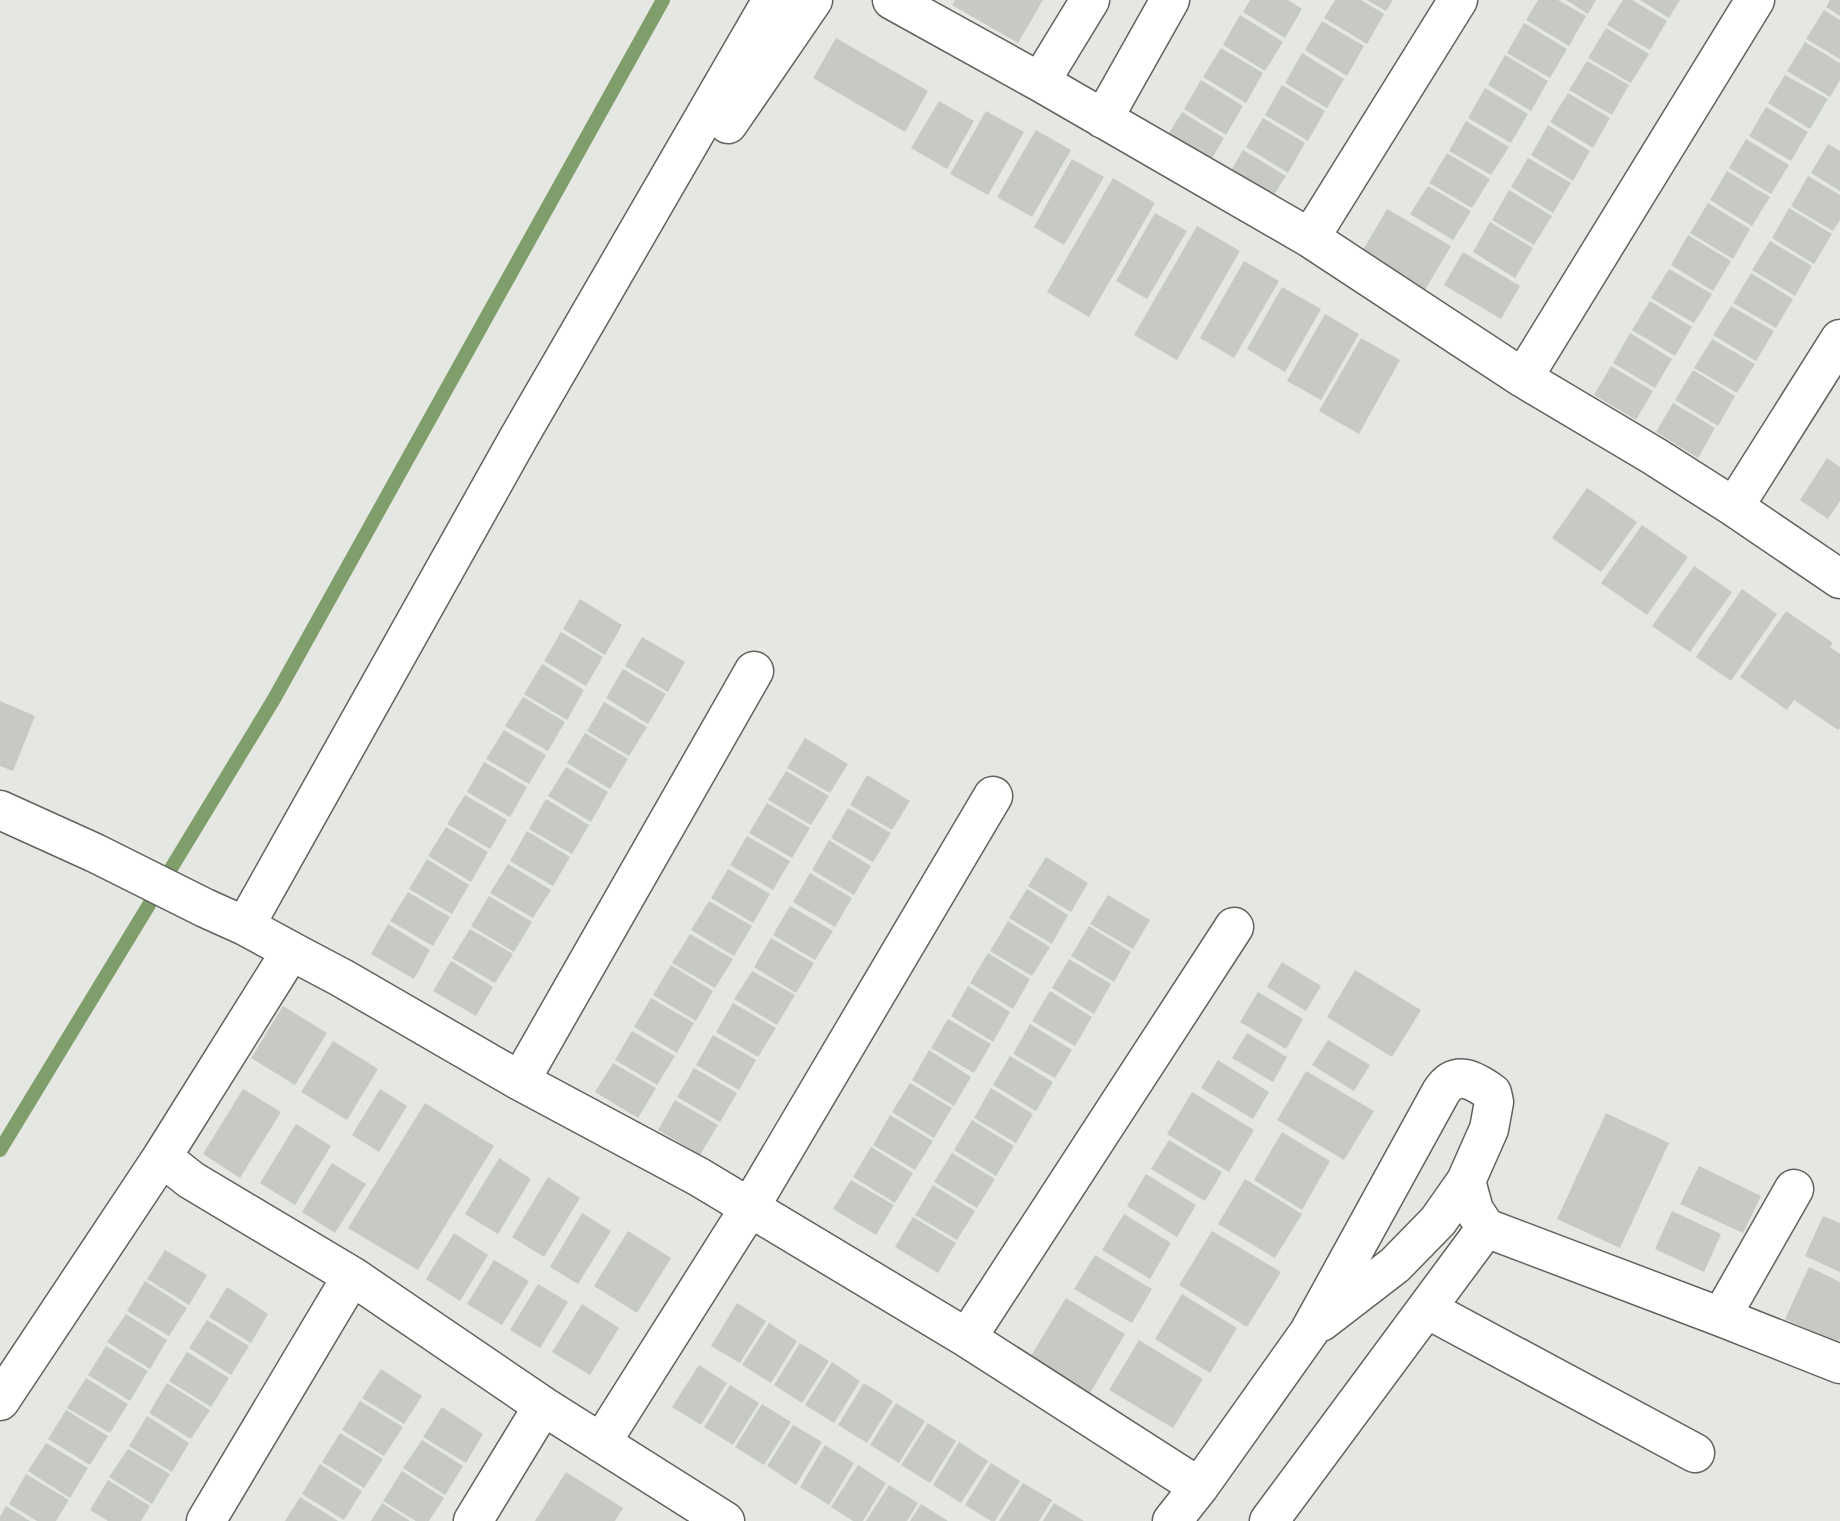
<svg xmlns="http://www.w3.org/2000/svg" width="1840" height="1521" viewBox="0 0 1840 1521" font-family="'Archivo Narrow',sans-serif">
<rect width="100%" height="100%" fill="#e5e8e2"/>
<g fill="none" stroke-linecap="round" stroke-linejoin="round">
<path stroke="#809e6b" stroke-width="14" d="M0 1150 274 699 663 0"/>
</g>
<path fill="#c6c9c4" d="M955 0H1043L1018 43 952 5Z
M1250 0H1288L1302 9 1285 38 1243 12Z
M1335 0H1361L1384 14 1367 44 1324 18Z
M1367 0H1393L1386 11Z
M1538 0H1558L1586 16 1569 46 1526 20Z
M1566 0H1596L1588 14Z
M1623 0H1632L1667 21 1650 50 1607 25Z
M1640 0H1680L1669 18Z
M1830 0H1840V16L1826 7Z
M1824 10 1840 20V59L1806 39Z
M1240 15 1283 42 1265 71 1223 45Z
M1322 21 1364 46 1347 76 1305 50Z
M1524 23 1567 49 1550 78 1507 53Z
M1606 28 1649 54 1631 83 1588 58Z
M836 38 928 91 905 132 813 78Z
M1805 42 1840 63V80L1830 97 1787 71Z
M1221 48 1263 73 1246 103 1203 77Z
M1302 53 1344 79 1327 108 1285 83Z
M1505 55 1548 81 1531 111 1488 85Z
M1587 61 1629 85 1612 115 1569 90Z
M1785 75 1828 99 1810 129 1768 103Z
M1201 80 1243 106 1226 135 1184 109Z
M1282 85 1325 111 1308 141 1265 115Z
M1485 88 1528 114 1511 143 1468 118Z
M1568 93 1610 118 1593 148 1550 122Z
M939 101 974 121 947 169 911 148Z
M1766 107 1808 132 1791 161 1749 136Z
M986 111 1024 132 988 195 950 174Z
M1182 112 1224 138 1207 167 1164 141Z
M1263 118 1305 143 1288 173 1246 147Z
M1466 121 1509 147 1491 175 1449 151Z
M1548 125 1590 151 1573 181 1531 155Z
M1036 130 1071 150 1032 217 997 197Z
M1746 139 1789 165 1771 194 1729 168Z
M1828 144 1840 151V191L1811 173Z
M1243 150 1286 176 1268 204 1226 179Z
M1447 153 1490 179 1472 208 1429 183Z
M1528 158 1571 183 1553 213 1511 187Z
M1072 159 1104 177 1064 245 1034 227Z
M1727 171 1770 197 1752 226 1710 200Z
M1808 176 1840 195V220L1833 231 1791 206Z
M1113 178 1155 203 1089 317 1047 292Z
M1428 186 1471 211 1453 240 1410 214Z
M1509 190 1552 216 1534 245 1492 220Z
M1708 203 1750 229 1733 259 1690 233Z
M1789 208 1832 234 1814 264 1772 238Z
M1387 209 1451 246 1422 295 1359 257Z
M1155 213 1187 231 1147 299 1116 281Z
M1490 222 1533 248 1515 278 1473 252Z
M1197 226 1240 251 1177 360 1134 335Z
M1688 235 1731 261 1713 291 1671 265Z
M1770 241 1812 266 1795 296 1752 270Z
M1463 252 1520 286 1501 319 1444 285Z
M1244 261 1279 281 1234 358 1200 338Z
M1669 269 1712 294 1694 323 1651 298Z
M1751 273 1793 299 1776 328 1733 303Z
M1282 287 1321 309 1285 372 1247 349Z
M1650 301 1692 327 1675 356 1632 330Z
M1731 306 1774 331 1756 361 1713 335Z
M1325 314 1359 334 1321 400 1287 381Z
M1630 333 1672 359 1655 388 1613 363Z
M1361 338 1400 360 1359 434 1319 411Z
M1712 339 1755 364 1737 393 1694 368Z
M1611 366 1653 391 1636 420 1594 395Z
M1693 370 1735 396 1718 426 1675 400Z
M1673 403 1715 428 1698 458 1656 432Z
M1827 458 1840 467V501L1828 519 1800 500Z
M1587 488 1637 522 1601 572 1552 538Z
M1642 525 1688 557 1647 615 1601 583Z
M1694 566 1732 592 1690 652 1652 626Z
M1742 589 1777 614 1731 681 1696 657Z
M580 599 622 625 605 655 563 629Z
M1786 611 1833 643 1830 647 1840 654V728L1838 730 1794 700 1787 710 1740 677Z
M561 632 603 657 586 686 544 661Z
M642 637 685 662 668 692 625 666Z
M542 664 584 690 567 720 524 694Z
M623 669 666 694 648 724 606 698Z
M523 697 565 722 548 751 505 726Z
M0 701 35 716 13 771 0 766Z
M604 702 647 727 629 756 587 731Z
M504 730 546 755 529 784 486 759Z
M585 733 628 759 610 789 567 763Z
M805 738 848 764 830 793 787 768Z
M484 762 527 787 510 817 467 792Z
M566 767 608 792 591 822 548 796Z
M786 771 829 796 811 825 768 800Z
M867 775 910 801 892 830 850 805Z
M465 795 507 820 490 849 447 824Z
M546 799 589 825 572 854 529 829Z
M767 803 810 828 792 858 749 833Z
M848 808 891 833 873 862 831 838Z
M446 827 488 852 471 882 428 856Z
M527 831 570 857 553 886 510 861Z
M747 836 790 861 773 890 730 865Z
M829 840 871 866 854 895 812 870Z
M1046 857 1088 883 1071 912 1028 886Z
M427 859 469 885 452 914 409 889Z
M508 864 551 890 533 918 490 893Z
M728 869 770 894 753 923 711 898Z
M810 873 852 898 835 927 793 902Z
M1027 889 1068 915 1052 944 1009 918Z
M408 892 450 917 433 946 390 921Z
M1108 895 1150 920 1133 949 1090 924Z
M489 896 532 922 514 952 471 926Z
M709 901 752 926 734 956 691 930Z
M790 906 833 931 815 960 773 935Z
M1008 921 1050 947 1032 976 990 951Z
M388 924 430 950 414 979 371 954Z
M1089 926 1131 952 1114 982 1071 956Z
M470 929 513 954 495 983 452 958Z
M690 934 733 959 715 988 672 963Z
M771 938 814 963 796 993 754 967Z
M988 953 1030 979 1013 1009 970 983Z
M1069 959 1111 984 1094 1014 1052 988Z
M451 961 493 987 476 1016 433 991Z
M1282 962 1321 986 1306 1011 1267 987Z
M671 965 713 991 696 1021 653 995Z
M1355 970 1421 1010 1392 1057 1327 1017Z
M752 971 795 995 777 1025 734 999Z
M968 986 1010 1012 993 1042 951 1016Z
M1050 991 1092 1017 1075 1046 1032 1021Z
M1258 992 1303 1019 1286 1049 1240 1022Z
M651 998 694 1023 677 1053 634 1027Z
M733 1003 776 1028 758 1057 716 1032Z
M283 1006 327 1033 295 1085 251 1058Z
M948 1019 991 1044 974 1073 931 1048Z
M1030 1024 1072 1050 1055 1078 1013 1054Z
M632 1031 675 1056 657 1085 615 1060Z
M1247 1033 1287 1057 1273 1082 1232 1058Z
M713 1035 756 1060 739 1090 696 1065Z
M1328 1040 1370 1065 1354 1091 1312 1065Z
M333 1041 378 1069 347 1120 301 1092Z
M929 1050 971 1077 954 1106 912 1080Z
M1010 1056 1053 1082 1036 1111 993 1085Z
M1218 1060 1269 1092 1253 1119 1201 1088Z
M613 1063 656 1088 638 1118 595 1092Z
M694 1068 737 1093 720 1122 677 1097Z
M1306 1071 1374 1111 1344 1160 1277 1120Z
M910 1083 952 1108 934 1138 892 1112Z
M991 1088 1033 1114 1016 1143 974 1118Z
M243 1089 281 1112 240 1178 203 1154Z
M380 1089 407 1106 379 1152 352 1135Z
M1192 1092 1254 1130 1229 1172 1167 1134Z
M675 1100 718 1125 700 1155 658 1130Z
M425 1103 494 1146 418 1270 348 1228Z
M1606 1113 1669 1143 1620 1248 1557 1219Z
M890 1115 933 1141 915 1170 873 1145Z
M972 1120 1014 1146 996 1176 954 1150Z
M296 1124 331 1146 295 1205 260 1183Z
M1282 1132 1330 1161 1302 1210 1254 1180Z
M1169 1140 1222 1172 1205 1201 1151 1169Z
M871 1147 913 1173 895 1203 853 1177Z
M952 1153 995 1179 977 1208 934 1182Z
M499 1158 531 1179 498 1234 465 1214Z
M332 1163 366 1184 335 1233 302 1212Z
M1699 1166 1761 1196 1743 1233 1680 1204Z
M1146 1174 1196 1205 1177 1237 1127 1206Z
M548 1177 580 1198 544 1257 512 1237Z
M1245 1179 1302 1214 1275 1258 1218 1224Z
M851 1180 894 1205 876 1235 833 1209Z
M933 1185 975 1211 957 1240 915 1215Z
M1672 1211 1721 1234 1704 1272 1655 1249Z
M582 1213 611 1231 578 1284 550 1267Z
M1124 1214 1171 1243 1150 1279 1102 1250Z
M1823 1216 1840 1223V1272L1805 1256Z
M913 1217 956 1243 938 1273 895 1247Z
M628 1231 671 1258 637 1313 594 1286Z
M1212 1231 1281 1272 1247 1327 1179 1285Z
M454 1233 488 1255 460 1301 426 1279Z
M165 1250 207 1275 189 1305 147 1279Z
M1095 1255 1152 1289 1132 1323 1074 1289Z
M494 1260 529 1281 502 1325 467 1304Z
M1809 1267 1840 1282V1338L1838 1343 1785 1319Z
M145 1281 187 1308 169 1336 127 1311Z
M538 1284 568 1302 540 1348 510 1330Z
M227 1287 268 1314 251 1343 209 1317Z
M1182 1294 1237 1328 1210 1373 1155 1339Z
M1066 1298 1125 1334 1083 1405 1023 1369Z
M737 1303 766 1321 740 1363 711 1346Z
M582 1304 619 1328 590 1375 552 1352Z
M126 1314 167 1340 150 1369 107 1342Z
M207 1320 249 1346 231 1375 189 1348Z
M769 1323 797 1341 771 1383 742 1365Z
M1139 1340 1203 1379 1173 1428 1109 1390Z
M800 1343 829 1361 802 1403 774 1385Z
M106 1346 148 1371 130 1401 88 1375Z
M187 1352 229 1378 211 1407 169 1381Z
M832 1362 860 1381 834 1423 805 1405Z
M699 1365 727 1383 701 1425 672 1407Z
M381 1369 422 1396 404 1424 362 1398Z
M86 1378 128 1404 110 1433 67 1408Z
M167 1383 210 1410 191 1439 149 1413Z
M864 1383 893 1401 867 1443 838 1425Z
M730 1385 759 1403 733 1445 704 1427Z
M360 1401 403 1427 384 1456 342 1430Z
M896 1403 925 1421 899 1463 870 1445Z
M762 1404 791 1422 764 1465 735 1447Z
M442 1407 483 1434 466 1463 423 1437Z
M66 1410 108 1436 90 1465 48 1439Z
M147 1416 189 1443 172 1472 129 1446Z
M928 1423 956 1441 930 1483 901 1465Z
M793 1425 822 1442 796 1485 767 1466Z
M340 1433 383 1459 364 1488 322 1462Z
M422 1440 463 1466 445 1495 403 1468Z
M959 1442 988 1461 961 1503 933 1485Z
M46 1443 88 1468 70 1498 28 1471Z
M825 1445 854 1463 829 1505 800 1487Z
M128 1449 170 1474 152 1504 109 1477Z
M991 1463 1020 1481 995 1521H991L965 1505Z
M320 1464 362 1491 344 1520 302 1494Z
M858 1465 886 1483 863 1521H853L831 1507Z
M402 1471 444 1498 429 1521H416L383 1501Z
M566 1472 623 1508 615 1521H535Z
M26 1474 69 1500 56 1521H37L9 1504Z
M108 1480 150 1506 141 1521H108L90 1510Z
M1023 1483 1052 1500 1039 1521H999Z
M889 1485 918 1503 907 1521H866Z
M300 1497 338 1521H285Z
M382 1503 410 1521H371Z
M1054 1503 1084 1521H1043Z
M921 1504 948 1521H910Z
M6 1506 30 1521H0V1517Z"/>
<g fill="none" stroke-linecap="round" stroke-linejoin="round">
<g stroke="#60625e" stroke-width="41">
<path id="minor" d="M892 0 1040 82 1310 238 1523 378 1654 456 1734 507 1840 579
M1040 82 1090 0
M1103 119 1170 0
M728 124 813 0
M1310 238 1458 0
M1523 378 1755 0
M1734 507 1840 339
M0 810 95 853 205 908 245 926 291 951 162 1157 191 1180 352 1276 543 1406 725 1521
M245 926 519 437 772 0
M291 951 342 978 520 1081 699 1177 967 1338 1199 1487
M520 1081 754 671
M1427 1309 1695 1453
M1721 1317 1794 1189
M1321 1322 1395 1265 1438 1221 1466 1181
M967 1338 1234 927
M0 1401 162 1157
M601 1443 750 1207 993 796
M206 1521 352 1276
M473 1521 543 1406
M1172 1521 1199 1487 1309 1332 1441 1092C1456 1069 1474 1080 1492 1093L1494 1102 1489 1129 1466 1181 1474 1210 1486 1228 1721 1317 1840 1364
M1269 1521 1486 1228"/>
</g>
<use href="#minor" stroke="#fff" stroke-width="38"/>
</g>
</svg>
